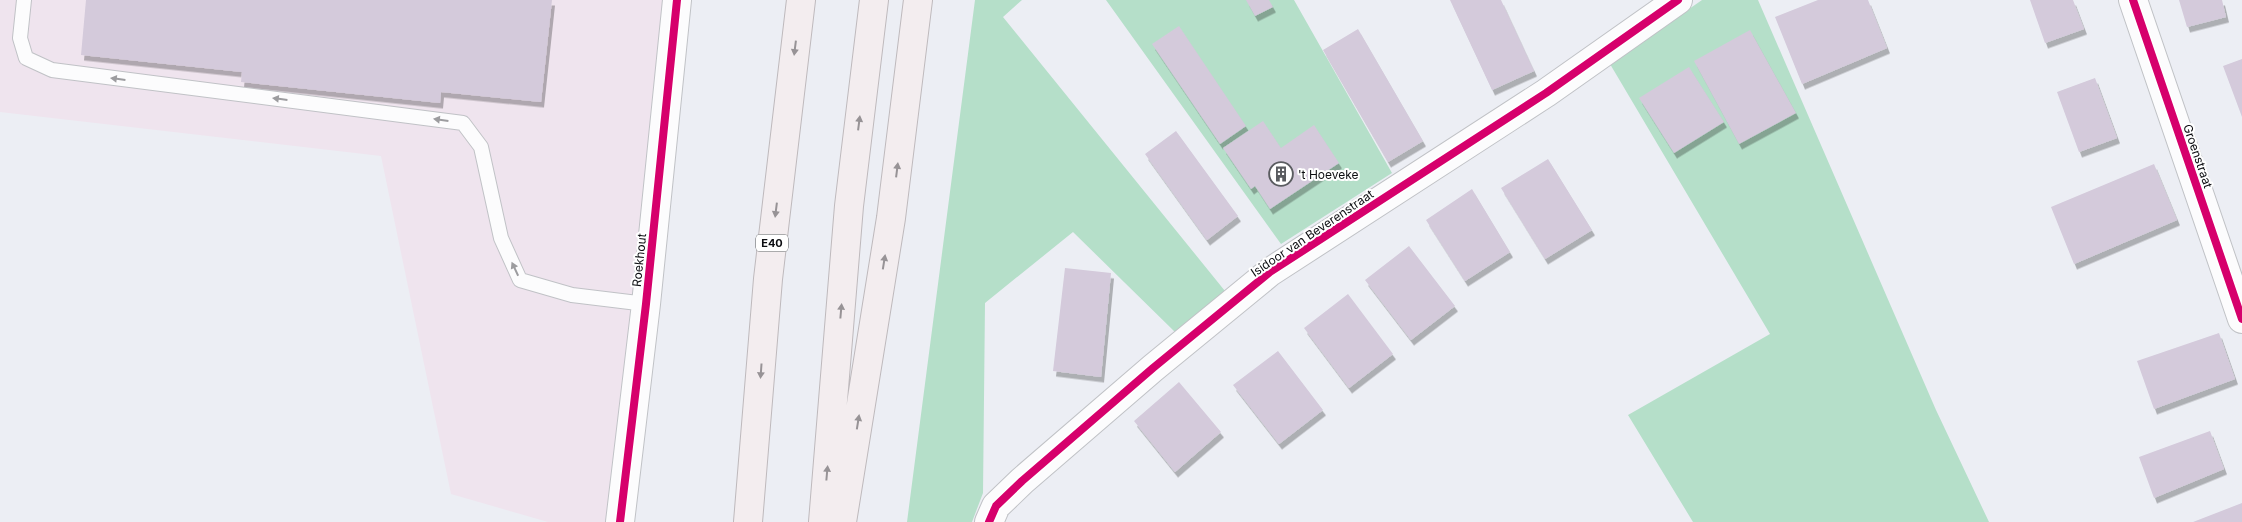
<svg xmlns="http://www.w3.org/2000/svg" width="2242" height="522" viewBox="0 0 2242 522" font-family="Inter,sans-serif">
<defs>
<filter id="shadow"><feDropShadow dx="3" dy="5.5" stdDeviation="0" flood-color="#0004"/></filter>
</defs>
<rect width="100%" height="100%" fill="#eceef4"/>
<path fill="#efe4ee" d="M0 0H664L612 522H548L451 494 381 156 0 112Z"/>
<path fill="#b5dfc9" d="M975 0H1022L1003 17 1225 291 1175 332 1073 232 985 303 983 493 972 522H907Z
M1106 0H1294L1392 173 1281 244Z
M1702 0H1758L1936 410 1989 522H1693L1628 415 1770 334 1610 64Z"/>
<path fill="#d4cadb" filter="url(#shadow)" d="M86 0H552L541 102 441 92 440 103 241 82 242 72 81 55Z
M1246 0H1269L1273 7 1255 16Z
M1450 0H1501L1534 71 1492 90Z
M1818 0H1868L1887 48 1802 84 1775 17Z
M2030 0H2073L2084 29 2045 43Z
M2179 0H2222L2226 17 2187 27Z
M1179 26 1246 126 1220 144 1152 44Z
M1358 29 1423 141 1388 162 1323 50Z
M1750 30 1796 113 1739 144 1694 61Z
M2242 59V117L2223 66Z
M1689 67 1724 122 1674 153 1639 98Z
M2095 78 2117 138 2079 152 2057 92Z
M1263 121 1281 148 1314 125 1339 163 1270 209 1255 186 1251 189 1223 148Z
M1176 131 1238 216 1207 240 1145 154Z
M1548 159 1592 230 1545 259 1501 188Z
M2154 164 2177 220 2074 264 2051 207Z
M1472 189 1510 252 1465 281 1426 220Z
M1409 246 1455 306 1411 340 1365 280Z
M1065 268 1111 273 1101 377 1053 371Z
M1348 294 1393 354 1349 388 1304 328Z
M2219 333 2235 379 2154 409 2137 361Z
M1278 351 1323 410 1279 444 1233 385Z
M1179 382 1221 432 1175 472 1134 421Z
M2210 431 2224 469 2154 498 2139 457Z
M2242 503V522H2193Z"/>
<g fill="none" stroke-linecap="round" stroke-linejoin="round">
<g stroke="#c0c2c6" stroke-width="16">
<path id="service" d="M24 0 20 38 26 58 52 70 463 123 481 147 501 238 520 280 572 295 646 304"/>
</g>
<g stroke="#c0c2c6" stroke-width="30">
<path id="minor" d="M2133 0 2242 319
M620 522 646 304 677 0
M989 522 996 506 1022 481 1153 368 1270 272 1546 93 1678 0"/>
</g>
<g stroke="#beb9bc" stroke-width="30">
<path id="motorway" d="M748 522 768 279 801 0
M823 522 849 206 874 0
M842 522 891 218 918 0"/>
</g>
<use href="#service" stroke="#fcfcfd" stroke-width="14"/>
<use href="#minor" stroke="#fcfcfd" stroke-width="28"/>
<use href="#motorway" stroke="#f3edef" stroke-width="28"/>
<g stroke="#fff" stroke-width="11">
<path id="cycleway" d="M2133 0 2242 319
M620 522 646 304 677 0
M989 522 996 506 1022 481 1153 368 1270 272 1546 93 1678 0"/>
</g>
<use href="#cycleway" stroke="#d6006c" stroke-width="8"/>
</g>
<defs><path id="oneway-solid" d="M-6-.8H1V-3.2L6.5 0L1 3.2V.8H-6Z" transform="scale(1.25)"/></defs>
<g fill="#979396">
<use href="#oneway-solid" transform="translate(795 48) rotate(97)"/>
<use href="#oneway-solid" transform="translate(859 123) rotate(-83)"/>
<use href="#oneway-solid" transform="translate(897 170) rotate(-83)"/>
<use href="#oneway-solid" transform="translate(776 210) rotate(97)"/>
<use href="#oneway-solid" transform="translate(884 262) rotate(-81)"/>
<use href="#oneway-solid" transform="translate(841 311) rotate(-85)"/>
<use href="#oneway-solid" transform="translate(761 371) rotate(94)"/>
<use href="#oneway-solid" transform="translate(858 422) rotate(-81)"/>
<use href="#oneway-solid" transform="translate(827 473) rotate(-85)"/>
</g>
<g fill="#9c9c9f">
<use href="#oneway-solid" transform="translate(118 79) rotate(-173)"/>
<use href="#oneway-solid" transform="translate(280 99) rotate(-173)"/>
<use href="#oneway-solid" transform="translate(441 120) rotate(-172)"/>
<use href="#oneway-solid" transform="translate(515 269) rotate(-115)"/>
</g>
<defs>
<g id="building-ring" transform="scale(1.25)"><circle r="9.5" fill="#fff" stroke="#5a5c60" stroke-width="1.5"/><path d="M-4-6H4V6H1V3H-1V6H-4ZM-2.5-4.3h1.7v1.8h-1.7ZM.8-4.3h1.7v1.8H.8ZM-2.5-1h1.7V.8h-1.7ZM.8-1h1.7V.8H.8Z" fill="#5a5c60"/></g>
</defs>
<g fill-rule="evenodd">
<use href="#building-ring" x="1281" y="174"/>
</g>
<g text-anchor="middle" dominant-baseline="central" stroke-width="4" stroke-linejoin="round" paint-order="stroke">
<rect fill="#fff" stroke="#555658" stroke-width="1" x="756" y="234.5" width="32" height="17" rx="4"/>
<g font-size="11" font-weight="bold" fill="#0c0d11">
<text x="772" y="243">E40</text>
</g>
<g font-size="12" fill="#0c0d11" stroke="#fff">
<text transform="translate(2198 156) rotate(71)">Groenstraat</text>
<text transform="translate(1312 233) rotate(-34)">Isidoor van Beverenstraat</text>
<text transform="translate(639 260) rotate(-84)">Roekhout</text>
</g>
<g font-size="12" fill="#0c0d11" stroke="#fff" text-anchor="start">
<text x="1298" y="174">'t Hoeveke</text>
</g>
</g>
</svg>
